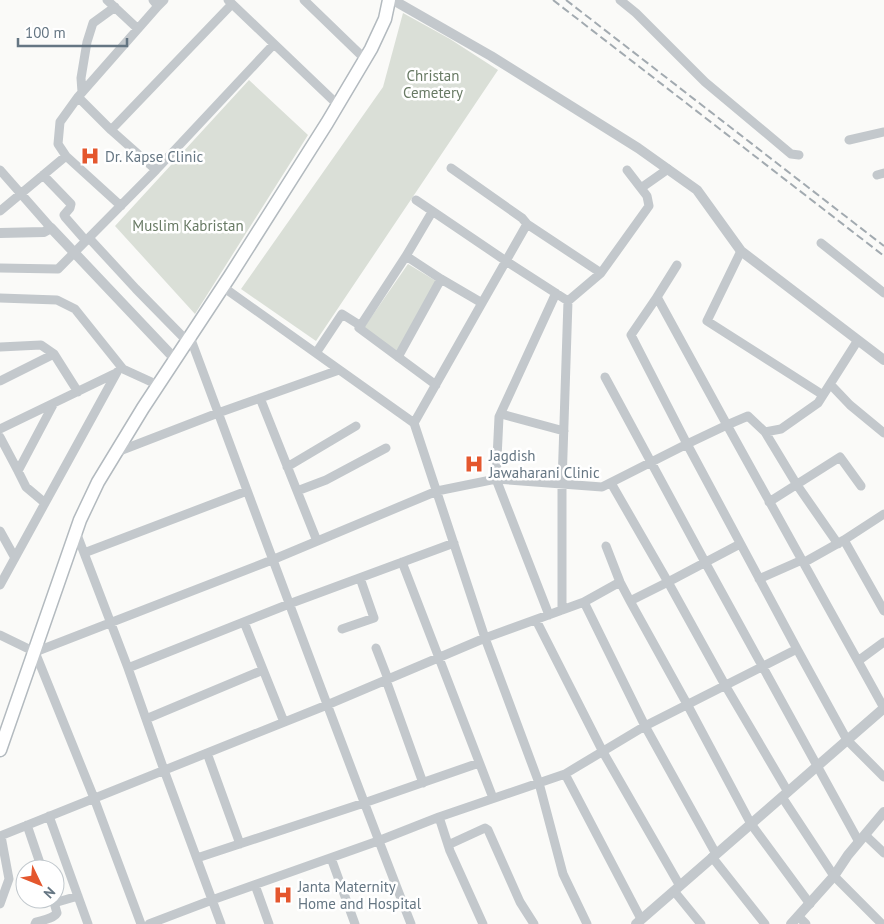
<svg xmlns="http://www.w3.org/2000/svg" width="884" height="924" viewBox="0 0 884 924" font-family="'PT Sans',sans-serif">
<rect width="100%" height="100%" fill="#fafaf8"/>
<path fill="#dadfd7" d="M403 13 450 39 498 70 316 341 241 289 383 87Z
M249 80 308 135 195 314 115 226Z
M408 264 436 281 397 351 363 329Z"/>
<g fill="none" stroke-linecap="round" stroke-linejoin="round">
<g stroke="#b3babf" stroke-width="15">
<path id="secondary" d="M0 750 80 520 98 482 143 408 230 276 327 123 371 49 385 19 389 0"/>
</g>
<path stroke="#c3c8cc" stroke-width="9" d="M107 0 138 29
M153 0 158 6 164 0
M228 0 338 105
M304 0 365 59
M620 0 636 13 705 82 791 154 799 155
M232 4 111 130 156 170 274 44
M82 92 81 78 87 42 93 23 115 7
M111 130 78 97 158 6
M849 140 884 132
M66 156 58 144 60 122 78 97
M451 168 522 218 527 224 601 273
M0 170 51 228
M43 175 71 204 70 208 64 215 65 217 86 241
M877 175 884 173
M641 188 668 169
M416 200 506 261 568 301 562 484V610
M0 211 66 156 121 206
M89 238 136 289 187 341
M821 243 884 293
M741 251 707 321 823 395
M406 256 359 328 436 385
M0 268 58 269 156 170
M223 287 414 423 485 638 539 783 563 874 587 924
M657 297 677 265
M0 298 57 300 75 309 123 369 158 385
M568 301 601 273 649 206 647 196 627 170
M482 303 527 224
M190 337C263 533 335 729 411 924
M858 340 818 403 781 429 765 432 748 416 727 425 884 708
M0 347 41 345 54 354 78 392
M316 353 342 314 361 326
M398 357 441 279
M605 377 705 562 859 842
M0 381 54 354
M830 384 850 405 884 433
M260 398 317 541
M501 414 564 431
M414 423 482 303 441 279 406 256 432 212
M0 429 116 373
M765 432 797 485 838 544
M0 437 18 471 54 403
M117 452 218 413 339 370
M287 467 356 426
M18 471 26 487 45 503
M611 483 668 582 740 544
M297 491 326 480 386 448
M769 502 840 457 861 486
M0 531 15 558
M76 532 128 668
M844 540 884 611
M606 546 620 582 630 601 687 704 751 824 810 904
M84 553 247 491
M402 562 493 798
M803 563 844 540 884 514
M759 579 802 560
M0 585 117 372
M630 601 668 582 725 685 788 792
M584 602 620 582
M549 615 496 479 499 417 556 293
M536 620 603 752 680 886
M244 622 284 722
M342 629 374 618 360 578
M0 635 35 652 94 798 141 924
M376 648 388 679
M797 649 847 740 884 777
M858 661 884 642
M386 680 423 783
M146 719 263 670
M207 753 240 844
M565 774 641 919
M782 797 834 876 882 924
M49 816 88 924
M439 817 450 851 483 924
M27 825 42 869
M865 835 884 853
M0 836 327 705 485 638 584 602 645 726 797 649 687 444 727 425 657 297 631 335 687 444 602 487 496 479 437 491 272 560 35 652
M448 845 485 828 488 830 520 902 534 924
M712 857 765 924
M197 858 364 803 479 763
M331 858 355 924
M255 885 269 924
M674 891 701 924
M54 903 78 896
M0 904 9 879 1 836
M799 917 806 924
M35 924 36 922C43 920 53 919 57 913L53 899
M149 924 212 900 378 841 439 817 565 774 645 726 716 854
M221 924 164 770 128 668 289 604 454 543"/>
<path stroke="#c3c8cc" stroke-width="10" d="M393 0 491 56 638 148 697 190 741 251 884 360
M0 233 44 232 51 228 175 359
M636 924 884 708
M791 924 834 876 848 855 884 812"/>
<use href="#secondary" stroke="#fff" stroke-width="12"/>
<path stroke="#a2aab0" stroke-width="2" stroke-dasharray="8 4" stroke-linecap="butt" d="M553 0 884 256
M566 0 884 246"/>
</g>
<defs>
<g id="hospital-bare" transform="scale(1.5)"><path d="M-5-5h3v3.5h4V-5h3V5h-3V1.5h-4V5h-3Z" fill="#e4572e" stroke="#fff" stroke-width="2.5" paint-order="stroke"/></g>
</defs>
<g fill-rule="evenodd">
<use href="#hospital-bare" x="90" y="156"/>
<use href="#hospital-bare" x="474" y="464"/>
<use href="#hospital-bare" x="283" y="895"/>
</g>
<g text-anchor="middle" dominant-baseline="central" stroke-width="5" stroke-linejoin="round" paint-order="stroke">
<g font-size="15" fill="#687a64" stroke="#fff">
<text x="433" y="75">Christan<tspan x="433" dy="17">Cemetery</tspan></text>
<text x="188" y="225">Muslim Kabristan</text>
</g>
<g font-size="15" fill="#657683" stroke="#fff" text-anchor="start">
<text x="105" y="156">Dr. Kapse Clinic</text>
<text x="489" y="455">Jagdish<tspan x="489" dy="17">Jawaharani Clinic</tspan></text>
<text x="298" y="886">Janta Maternity<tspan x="298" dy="17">Home and Hospital</tspan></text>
</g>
</g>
<g transform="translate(40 884) rotate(133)"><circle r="24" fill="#ffffff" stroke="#c1c8cd"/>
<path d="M0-4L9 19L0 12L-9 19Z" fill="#e4572e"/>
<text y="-8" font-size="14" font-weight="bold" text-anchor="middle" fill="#657683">N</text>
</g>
<path d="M18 38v8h109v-8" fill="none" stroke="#657683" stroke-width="2.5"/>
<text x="25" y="38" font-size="15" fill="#657683" stroke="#ffffff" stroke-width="4" paint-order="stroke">100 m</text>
</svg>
